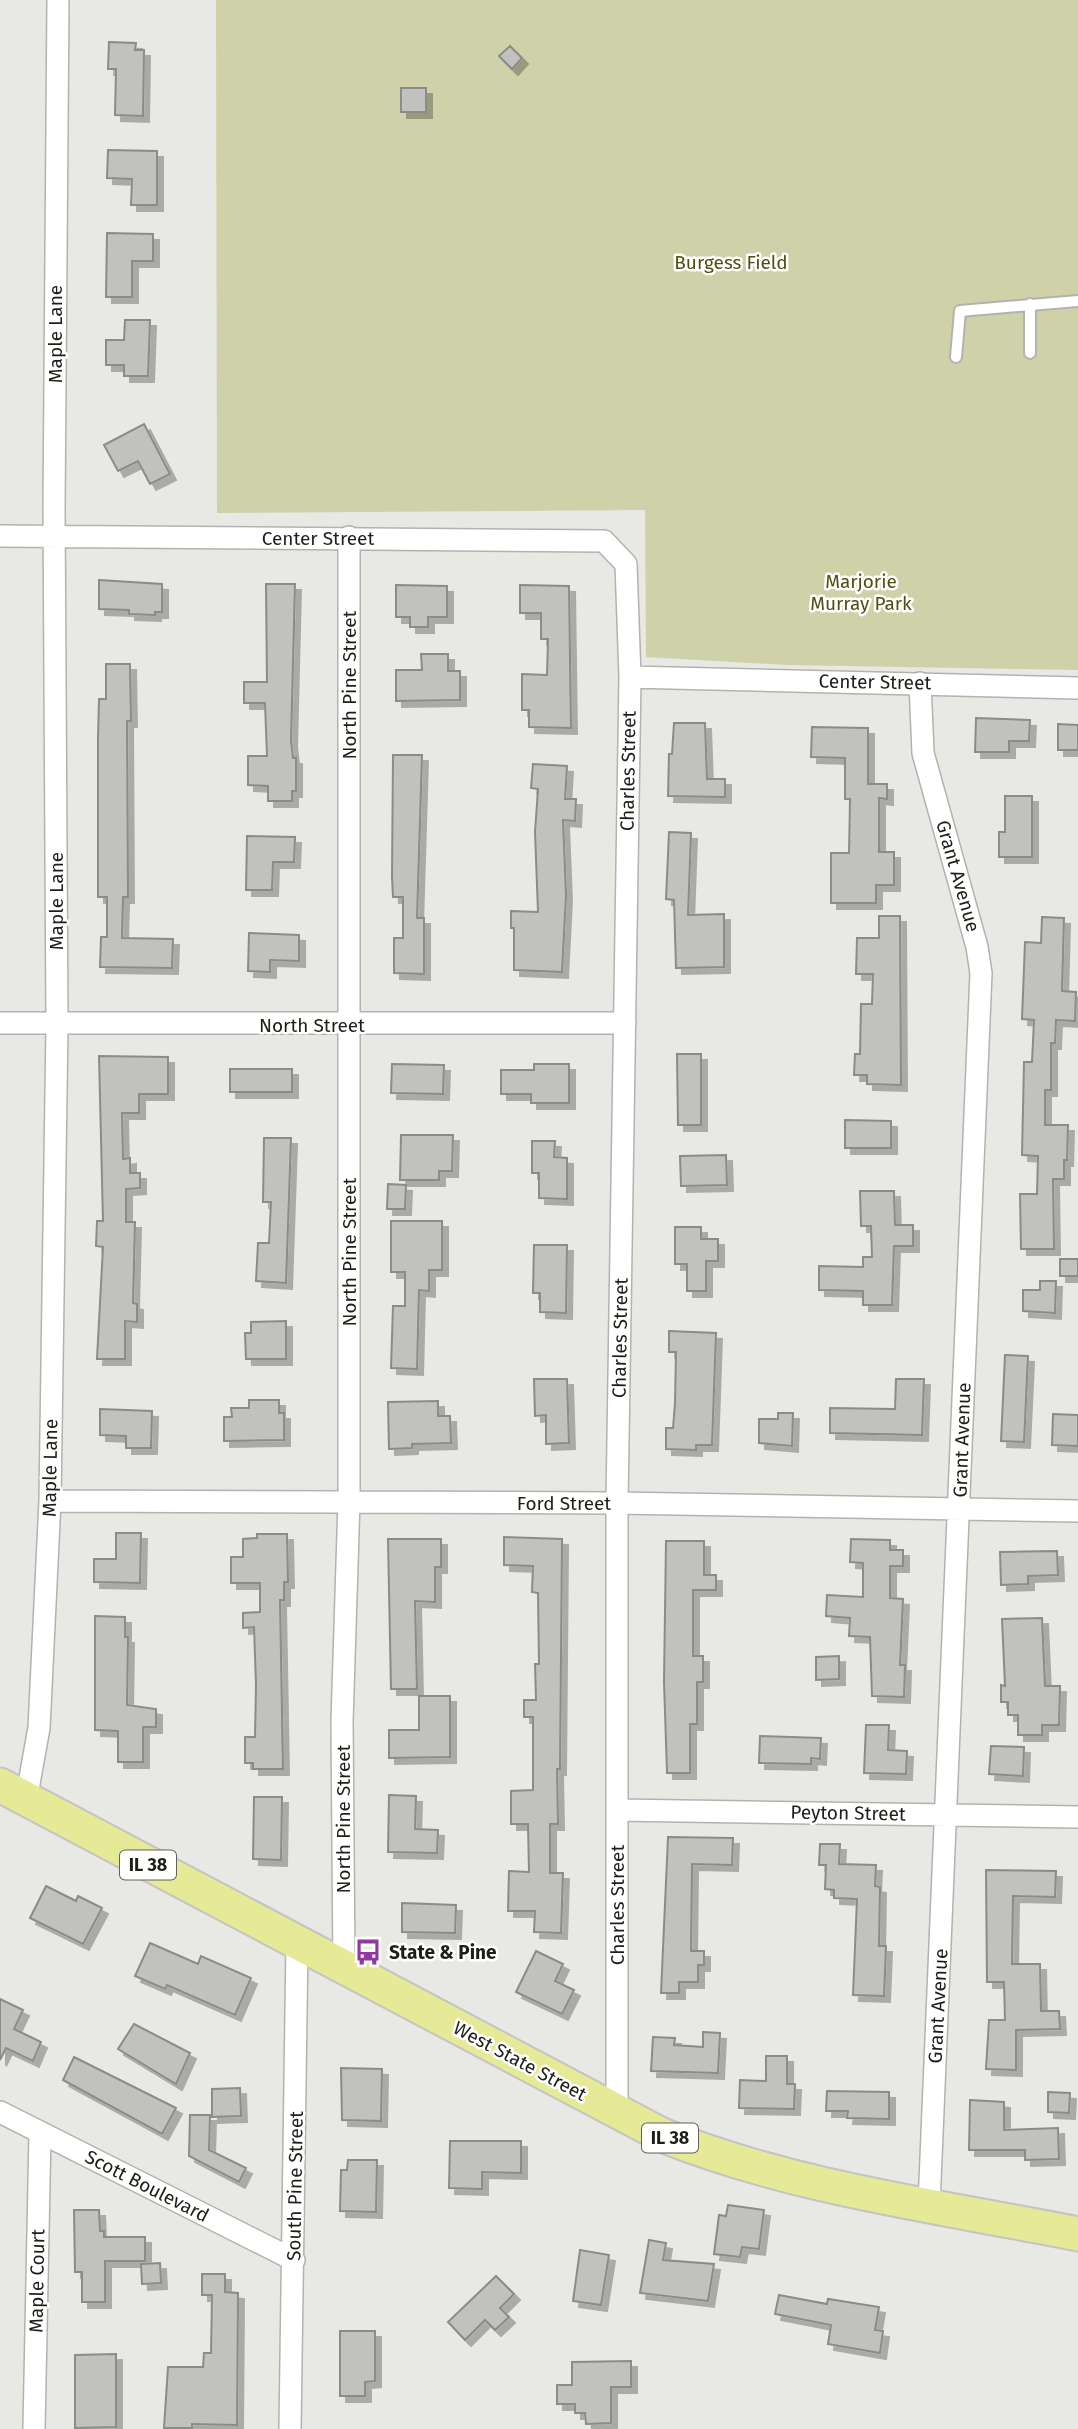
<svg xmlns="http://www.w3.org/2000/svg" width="1078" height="2429" viewBox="0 0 1078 2429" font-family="'Fira Sans',sans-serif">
<defs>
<filter id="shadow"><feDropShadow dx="6" dy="6" stdDeviation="0" flood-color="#0004"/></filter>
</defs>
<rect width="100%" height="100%" fill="#e8e8e5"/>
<path fill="#cfd2a9" d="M216 0H1078V670L787 665 646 657 645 510 217 513Z"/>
<path fill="#c1c2bf" stroke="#8b8b88" stroke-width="2" filter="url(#shadow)" d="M109 42 136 43 135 50H144L143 116 115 115 116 69H108Z
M510 46 522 58 512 69 499 56Z
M401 88H426V112H401Z
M108 150 157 151V205H131L132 179 107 178Z
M107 233 153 234V261H132V297H106Z
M125 320H150L148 376H124V365H106V340H124Z
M144 424 170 474 150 484 138 461 118 471 104 445Z
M99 580 162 584V612H155V615L129 614V610L99 609Z
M266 584H295L291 741 293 758H296V791H292V801H268V786L248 785V756H267L265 703H244V682H267Z
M396 585 447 586V617H428V627H410V617H396Z
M520 585 569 586 571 728 529 727V710H522V674L547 675 548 639H541V613H520Z
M421 654H448V671H460V700L396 701V670H422Z
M106 664H130L131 721H127L128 897H123L122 938 173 939 172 968 100 967 101 937H107V897H98V738L99 699H106Z
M976 718 1030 720 1029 741H1009V752H975Z
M674 723H705L707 779H725V797L668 796 669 754H672Z
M1058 724 1078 725V750H1058Z
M812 727 868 728V784H887V799L879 798V852H894V885H876V903H831V853H849L850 799H845V758L811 757Z
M393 755H422L417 918H424V974L394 973V938H403V897H393L392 877Z
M533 764 567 766 565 799H576L575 821 563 820 566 895 562 972 514 970V928H511V911L538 912 535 832 538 789 531 788Z
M1005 796H1032V857H999V832H1005Z
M669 832 691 833 688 915 724 914V967L676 968 674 900 666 899Z
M247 836 295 837 294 862H273L272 890H246Z
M879 916H900L901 1085 867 1084V1075H854L855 1054H860L861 1004H872L873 974H856L857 938H879Z
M1042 917 1064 918 1062 991 1076 992 1075 1021 1056 1020 1055 1043H1051V1090H1045V1125H1068L1067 1160H1064V1179H1053L1054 1249H1021L1020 1194H1037L1038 1156 1022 1155 1024 1062H1032L1034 1020 1022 1019 1025 942 1041 943Z
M249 933 299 935V961L270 960V972L248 971Z
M677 1054H701V1125H678Z
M99 1056 168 1057V1094H139V1113H122L123 1159 130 1158V1173H140V1188L126 1189V1222H135L133 1303 137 1304V1322L125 1321V1359H97L103 1247 96 1246 97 1221H103Z
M392 1064 444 1065 443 1094 391 1093Z
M534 1064H569V1103H531V1094H501V1070H534Z
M230 1069H292V1092H230Z
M845 1120 891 1121V1148H845Z
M401 1135H453L452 1171H439V1180H400Z
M264 1138H291L286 1283 256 1281 258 1243H269L271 1202H263Z
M532 1141H555L554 1157 567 1158V1199L539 1198V1173H532Z
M726 1155 727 1185 681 1186 680 1156Z
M388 1184 406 1185 405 1209H387Z
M860 1191H894L895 1225H913V1246H894L892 1305H863V1291L819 1290V1266L863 1267V1257H872L871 1226H861Z
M391 1221H442V1270H429V1291L419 1290 417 1369 391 1368 393 1306H405V1272H391Z
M675 1227H701V1239H718V1261H706V1291H687V1264H675Z
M534 1245H567L566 1313 540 1312V1293H533Z
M1060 1259H1078V1276H1060Z
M1040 1281H1056L1055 1313 1023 1311V1290H1040Z
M286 1321V1359H246L245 1333H251V1322Z
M669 1331 716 1333 712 1445H696V1450L666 1449V1428H673L675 1403 676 1352H669Z
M1005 1355 1028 1356 1024 1442 1001 1441Z
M534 1379H567L569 1443 546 1444V1415L535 1416Z
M896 1379H924L922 1435 830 1433V1408L895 1409Z
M249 1400H279V1413H284V1440L224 1441V1417H232L231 1408H249Z
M438 1401V1416H450L451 1443 412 1444V1448L389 1449 388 1402Z
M100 1409 152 1411 151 1448H126V1436L100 1435Z
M778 1413H793L792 1446 759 1443V1419H778Z
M1053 1414 1078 1415V1446L1052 1445Z
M116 1533H141L140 1583 94 1582V1559H116Z
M257 1534H287L288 1582H284V1600H280L283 1769H253V1763H245V1737H255L256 1685 254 1627 243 1628V1613L260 1612V1583H231V1557H243V1539L257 1538Z
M504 1537 562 1539 560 1769H557L558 1824H550V1873H563L561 1933 534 1932 535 1911H508L509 1871 529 1872 528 1824H511V1791L533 1790V1717H524V1700H536L535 1664H539L538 1593 532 1592 533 1566 504 1565Z
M388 1539H441V1567H435V1602L415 1601 417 1689H391Z
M851 1539 890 1540V1550H903V1566H890V1598L903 1599 900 1665H905L904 1697 872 1696 870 1637 849 1636 850 1618 826 1616 827 1595 863 1597V1563L850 1562Z
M666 1541H704V1575H716V1590H693V1656H703V1682H697V1724H690V1773H667L664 1682Z
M1057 1551 1058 1575 1028 1576V1584L1001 1585 1000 1552Z
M95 1616 125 1617V1637H128L127 1705 156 1709V1727H143V1762H118V1731L95 1730Z
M1042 1618 1045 1686H1060L1059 1725H1042V1735H1018V1715H1008V1702H1001V1685L1005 1686 1002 1619Z
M839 1656V1679L816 1680V1657Z
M419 1696H450V1757L389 1758V1730H419Z
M866 1725H889L888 1750 907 1751 906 1774 864 1773Z
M760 1736 821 1738 820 1759 811 1758V1764L759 1763Z
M991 1746 1024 1747 1023 1776 989 1774Z
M389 1795 416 1796 415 1829 438 1830 437 1853 388 1852Z
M254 1797H282L281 1860 253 1859Z
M668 1837 733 1838 732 1865 692 1864 691 1951H704V1965H698V1982H679V1993H661Z
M820 1844H840L839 1864 876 1865 875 1886 880 1887 879 1946H886L884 1996 853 1995 857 1899 834 1898V1890L825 1889 826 1865H819Z
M986 1870 1056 1871 1055 1897 1013 1896 1012 1964H1040L1041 2011H1059L1060 2029 1016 2030V2070L986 2069 989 2020H1005L1004 1982H987Z
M46 1886 76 1901 78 1896 102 1908 83 1944 30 1918Z
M402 1903 456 1905 455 1933 402 1932Z
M150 1943 198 1964 201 1956 251 1978 235 2015 167 1985 165 1989 135 1976Z
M536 1951 563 1964 555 1981 574 1990 562 2014 516 1992Z
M0 1999 23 2010 14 2029 41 2042 33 2061 6 2048 0 2060Z
M134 2024 190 2053 176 2084 118 2049Z
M703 2032 720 2033 718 2073 651 2071 653 2037 675 2038 674 2045 703 2047Z
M766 2056H787V2084H795L794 2109 739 2108 740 2080 766 2081Z
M74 2057 176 2108 162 2134 63 2080Z
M341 2068 382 2069 381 2121 342 2120Z
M240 2088 241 2116 212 2117V2089Z
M827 2091 889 2092V2119L847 2118 848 2111H826Z
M1048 2092 1070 2093 1069 2113 1048 2112Z
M970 2100 1004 2102V2130L1058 2128 1059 2159 1025 2160V2150H969Z
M190 2115H210L209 2150 246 2168 239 2182 189 2156Z
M450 2141H521V2173L482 2172V2189L449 2188Z
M348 2160H377L376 2212 340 2211 341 2170H347Z
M728 2205 764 2210 759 2249 742 2247 740 2257 714 2254 719 2215 726 2216Z
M74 2210H99L100 2231H104V2237H145V2261H105V2302H82V2272H75Z
M649 2240 666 2243 663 2260 714 2264 708 2301 640 2293Z
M580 2250 609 2255 601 2305 573 2301Z
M160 2263 161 2283 142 2284 141 2264Z
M202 2274H225V2292L238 2293 237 2425 192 2424V2428H164L168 2367H203L204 2353H211L212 2295H202Z
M496 2276 514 2294 500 2308 509 2317 495 2330 485 2320 465 2340 448 2322Z
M779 2295 827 2304 828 2299 879 2307 875 2330 883 2331 880 2353 828 2344 831 2325 775 2314Z
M340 2331H375V2381L365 2382V2396H340Z
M116 2354V2427L75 2428V2355Z
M631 2361V2387H611V2423L586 2424 585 2413H575V2404H557V2385H572V2362Z"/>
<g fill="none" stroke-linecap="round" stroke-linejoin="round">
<g stroke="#b2b2af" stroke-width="14">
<path id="service" d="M1030 304V353
M956 357 960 311 1078 301"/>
</g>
<g stroke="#b2b2af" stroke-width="24">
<path id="minor" d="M0 536 604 541 626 564 630 677 617 1503V2112
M630 677 1078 688
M920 683 923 753 977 947 981 973 929 2205
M0 1023H625
M50 1501 617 1503 1078 1511
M26 1800 39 1728 50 1501 57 1025 54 508 58 0
M617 1810 1078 1817
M344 1967 342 1722 349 1501V537
M0 2112 294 2260
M34 2429 40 2133
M290 2429 297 1943"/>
</g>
<g stroke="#c4c4c4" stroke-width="37">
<path id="primary" d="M0 1785 662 2135C794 2188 938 2206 1078 2234"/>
</g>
<use href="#service" stroke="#fff" stroke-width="10"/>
<use href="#minor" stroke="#fff" stroke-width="21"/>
<use href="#primary" stroke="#e6e995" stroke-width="33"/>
</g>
<defs>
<g id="bus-bare" transform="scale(2.1)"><path d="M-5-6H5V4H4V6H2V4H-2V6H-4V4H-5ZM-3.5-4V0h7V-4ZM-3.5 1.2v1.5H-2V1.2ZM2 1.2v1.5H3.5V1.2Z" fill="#9136a2" stroke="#fffffe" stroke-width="2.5" paint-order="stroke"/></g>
</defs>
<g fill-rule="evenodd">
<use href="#bus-bare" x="368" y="1952"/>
</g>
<g text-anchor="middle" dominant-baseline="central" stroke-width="5" stroke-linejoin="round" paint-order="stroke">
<g fill="#fffffe" stroke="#616160" stroke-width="2">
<rect x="120" y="1850.5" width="56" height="29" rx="5"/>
<rect x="642" y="2123.5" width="56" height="29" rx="5"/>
</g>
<g font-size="18" font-weight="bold" fill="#1d1d1c">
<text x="148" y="1865">IL 38</text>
<text x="670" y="2138">IL 38</text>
</g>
<g font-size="19" fill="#4d4f13" stroke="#fffffe">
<text x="731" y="262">Burgess Field</text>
<text x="861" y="581">Marjorie<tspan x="861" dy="22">Murray Park</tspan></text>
</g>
<g font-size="19" fill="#1d1d1c" stroke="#fffffe">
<text transform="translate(55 334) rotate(-90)">Maple Lane</text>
<text x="318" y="538">Center Street</text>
<text transform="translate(875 682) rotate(1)">Center Street</text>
<text transform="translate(349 685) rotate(-90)">North Pine Street</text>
<text transform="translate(628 771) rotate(-89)">Charles Street</text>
<text transform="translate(958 876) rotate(74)">Grant Avenue</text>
<text transform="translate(56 901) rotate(-90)">Maple Lane</text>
<text x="312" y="1025">North Street</text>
<text transform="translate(349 1252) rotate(-90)">North Pine Street</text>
<text transform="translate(620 1338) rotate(-89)">Charles Street</text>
<text transform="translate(962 1440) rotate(-88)">Grant Avenue</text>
<text transform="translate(50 1468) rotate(-89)">Maple Lane</text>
<text x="564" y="1503">Ford Street</text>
<text transform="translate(848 1813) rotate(1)">Peyton Street</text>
<text transform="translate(343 1819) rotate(-90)">North Pine Street</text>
<text transform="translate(617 1905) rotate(-90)">Charles Street</text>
<text transform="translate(938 2006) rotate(-87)">Grant Avenue</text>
<text transform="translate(520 2061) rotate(28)">West State Street</text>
<text transform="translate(147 2186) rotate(27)">Scott Boulevard</text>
<text transform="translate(295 2186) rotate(-89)">South Pine Street</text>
<text transform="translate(37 2281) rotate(-89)">Maple Court</text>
</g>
<g font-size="19" font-weight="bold" fill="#1d1d1c" stroke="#fffffe" text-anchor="start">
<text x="389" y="1952">State &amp; Pine</text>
</g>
</g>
</svg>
